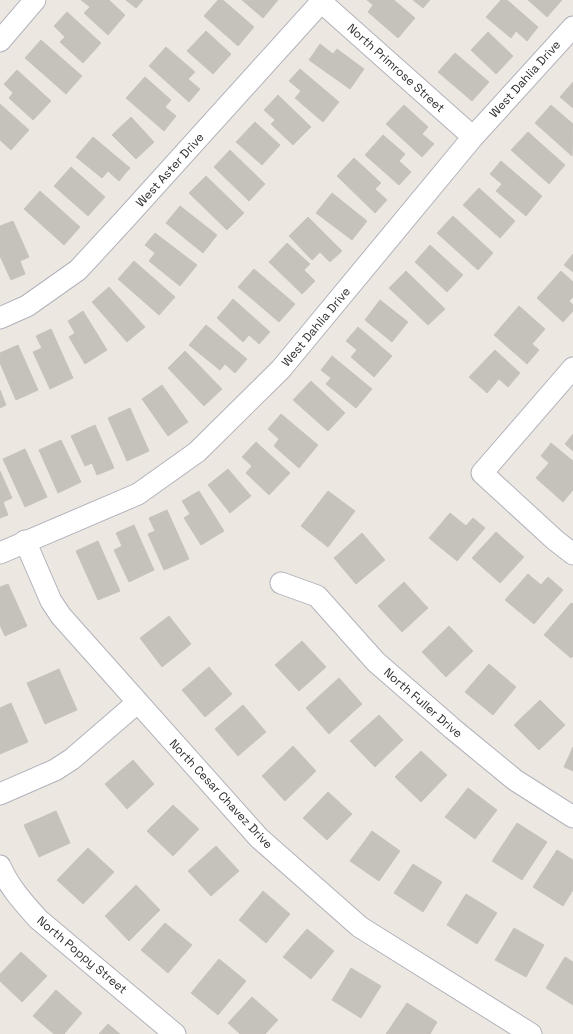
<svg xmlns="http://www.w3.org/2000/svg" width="573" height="1034" viewBox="0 0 573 1034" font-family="'Space Grotesk',sans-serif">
<rect width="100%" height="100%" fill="#ece8e1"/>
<path fill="#c5c2bc" stroke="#c8c4bb" d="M81 0H109L125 15 108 35 84 13 90 7Z
M126 0H143L136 8Z
M218 0H223L254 27 238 46 204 16Z
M242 0H278L263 18Z
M367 0H394L415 18 398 38 368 12 373 5Z
M413 0H430L423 8Z
M501 0H507L538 27 527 41 516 31 511 38 486 17Z
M528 0H562L547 17Z
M67 12 101 43 83 63 60 42 65 37 54 26Z
M206 31 231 54 213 74 187 51Z
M488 32 513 56 496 74 471 50Z
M41 40 82 76 66 94 25 58Z
M320 44 333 54 337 49 364 69 350 89 309 60Z
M166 47 195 72 188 79 200 89 189 102 149 66Z
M455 53 489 82 472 101 438 72Z
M300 69 339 102 323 122 295 98 301 91 289 81Z
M17 70 51 101 33 120 9 98 13 93 4 84Z
M145 77 171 100 165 107 176 116 164 131 126 98Z
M573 82V108L560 97Z
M278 95 311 127 293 145 271 124 275 120 264 110Z
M0 104 29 130 11 150 0 140Z
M404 105 428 127 422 134 434 144 422 157 386 124Z
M551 105 573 124 572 156 535 123Z
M131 117 154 142 136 159 112 135Z
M255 122 280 145 262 165 236 142Z
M528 132 565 165 549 184 511 150Z
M383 135 405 154 399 161 411 172 399 185 365 155Z
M93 137 130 168 119 181 108 171 102 178 76 157Z
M230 150 265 184 249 201 214 167Z
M354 158 381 183 375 189 387 200 375 213 337 176Z
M501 161 542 196 526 216 496 191 502 184 490 174Z
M71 167 105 197 88 216 54 186Z
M206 176 244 213 227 230 189 193Z
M479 188 515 221 500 238 463 205Z
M40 191 80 227 64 245 24 209Z
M332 193 367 221 352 240 316 213Z
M180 206 217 235 203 253 166 223Z
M453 216 493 253 478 270 437 233Z
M308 217 342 251 330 262 320 252 312 260 289 236Z
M13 221 29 257 20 261 25 274 11 280 0 256V226Z
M155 233 197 265 180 286 149 261 155 253 145 245Z
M287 243 310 264 304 270 315 281 302 294 269 262Z
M430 245 463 275 447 292 415 262Z
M573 254V272L564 265Z
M134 261 175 297 159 315 118 279Z
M254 269 295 304 279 322 238 287Z
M406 271 445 309 428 325 389 288Z
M561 271 573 282V297L569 301 573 305V311L563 322 537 298Z
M109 287 145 327 127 342 92 302Z
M233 299 270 332 259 344 249 335 243 342 217 318Z
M380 300 408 322 392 342 365 320Z
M519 306 545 329 532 344 539 350 527 364 494 335Z
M83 311 107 350 85 364 69 337 75 333 68 321Z
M206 325 247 359 235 373 225 364 220 370 189 345Z
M358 327 392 356 374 377 351 357 357 350 346 341Z
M51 329 73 378 50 389 33 352 42 348 36 336Z
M18 345 38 390 16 400 0 363V353Z
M495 350 520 373 508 387 499 379 487 393 469 377Z
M185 351 222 389 204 406 168 368Z
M332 356 372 389 356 408 326 384 331 378 321 370Z
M311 381 345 413 328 431 293 400Z
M162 385 188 422 168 436 142 399Z
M0 390 6 405 0 408Z
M130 408 149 451 127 461 108 418Z
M281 414 318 445 299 468 274 446 279 439 268 429Z
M95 425 114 468 97 475 92 463 85 466 71 436Z
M573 434V451L565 444Z
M61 440 81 482 58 493 39 450Z
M256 442 290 473 269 495 246 473 252 466 242 457Z
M551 443 573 461V490L563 502 536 478 549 463 541 456Z
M25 449 47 497 25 507 3 459Z
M228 469 251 496 230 513 208 485Z
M0 471 12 498 3 502 8 515 0 518Z
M199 491 224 531 201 545 184 518 190 514 182 501Z
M328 491 355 511 328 547 301 526Z
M167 510 189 559 164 570 148 534 155 531 149 518Z
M450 513 466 526 473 518 485 528 457 561 429 538Z
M134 525 154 570 129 582 114 550 122 546 116 533Z
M496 532 524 557 500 583 472 558Z
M362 533 385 560 356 584 334 558Z
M98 541 120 591 98 600 76 551Z
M528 574 541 585 548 577 563 590 534 624 505 600Z
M404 582 428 608 402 632 378 606Z
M8 584 27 626 5 636 0 625V587Z
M571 603 573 604V656L571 658 544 635Z
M169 616 191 644 162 667 140 638Z
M449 626 473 651 446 677 422 652Z
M302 641 326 667 299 691 275 665Z
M489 664 516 687 493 715 465 692Z
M209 667 232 694 205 717 182 690Z
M59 669 77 710 45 724 27 683Z
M339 678 362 704 329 734 306 708Z
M540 700 565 725 539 750 514 725Z
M11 703 28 742 0 754V708Z
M243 705 266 732 238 756 215 729Z
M379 715 403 740 375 767 350 741Z
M293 746 316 771 285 801 262 776Z
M573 747V771L564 767Z
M421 751 447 775 421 802 395 777Z
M133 760 154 784 127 809 105 784Z
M468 788 497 810 475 839 445 817Z
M328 792 352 814 327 840 303 818Z
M173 805 199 829 173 856 147 831Z
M56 811 70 843 39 857 24 825Z
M517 823 547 842 522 880 492 861Z
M372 831 400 851 379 881 350 861Z
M216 846 239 871 211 896 188 871Z
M88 848 114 872 83 904 57 880Z
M557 850 573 860V890L563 906 533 887Z
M413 864 442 882 423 912 394 893Z
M136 885 160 910 129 941 105 916Z
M263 891 290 914 266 943 239 920Z
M466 894 497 913 477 944 447 925Z
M165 923 192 945 168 973 141 950Z
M514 928 544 945 526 977 495 960Z
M307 929 334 951 311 979 283 957Z
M21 952 47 976 22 1002 0 981V974Z
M565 957 573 962V1005L546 988Z
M219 959 246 981 218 1015 191 993Z
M351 968 381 986 361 1018 332 1000Z
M56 990 82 1013 64 1034H54L33 1016Z
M252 997 278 1020 265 1034H240L228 1023Z
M407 1003 437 1022 430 1034H386Z
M108 1024 120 1034H99Z"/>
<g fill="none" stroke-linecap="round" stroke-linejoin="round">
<g stroke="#b1b2bb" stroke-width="23">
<path id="minor" d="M319 0 473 137
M0 41 35 0
M0 318 27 306 78 270 126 218 323 0
M573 368 482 473 555 540 573 554
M25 541 51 601 61 616 259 838 360 927 531 1034
M0 553 138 494 197 452 281 369 473 137 573 27
M281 583 317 596 376 662 453 729 515 780 573 817
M0 794 55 770 72 759 138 702
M0 866C9 887 23 902 38 919L175 1034"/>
</g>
<use href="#minor" stroke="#fff" stroke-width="21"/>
</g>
<g text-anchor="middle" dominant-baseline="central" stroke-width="3.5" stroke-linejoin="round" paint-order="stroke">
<g font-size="12" fill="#2d2d2d" stroke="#fff">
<text transform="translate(396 68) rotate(42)">North Primrose Street</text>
<text transform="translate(525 79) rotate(-48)">West Dahlia Drive</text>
<text transform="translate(170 170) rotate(-48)">West Aster Drive</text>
<text transform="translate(316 327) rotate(-50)">West Dahlia Drive</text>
<text transform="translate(423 703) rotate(41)">North Fuller Drive</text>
<text transform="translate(221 794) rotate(47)">North Cesar Chavez Drive</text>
<text transform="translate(82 955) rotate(40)">North Poppy Street</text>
</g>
</g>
</svg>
